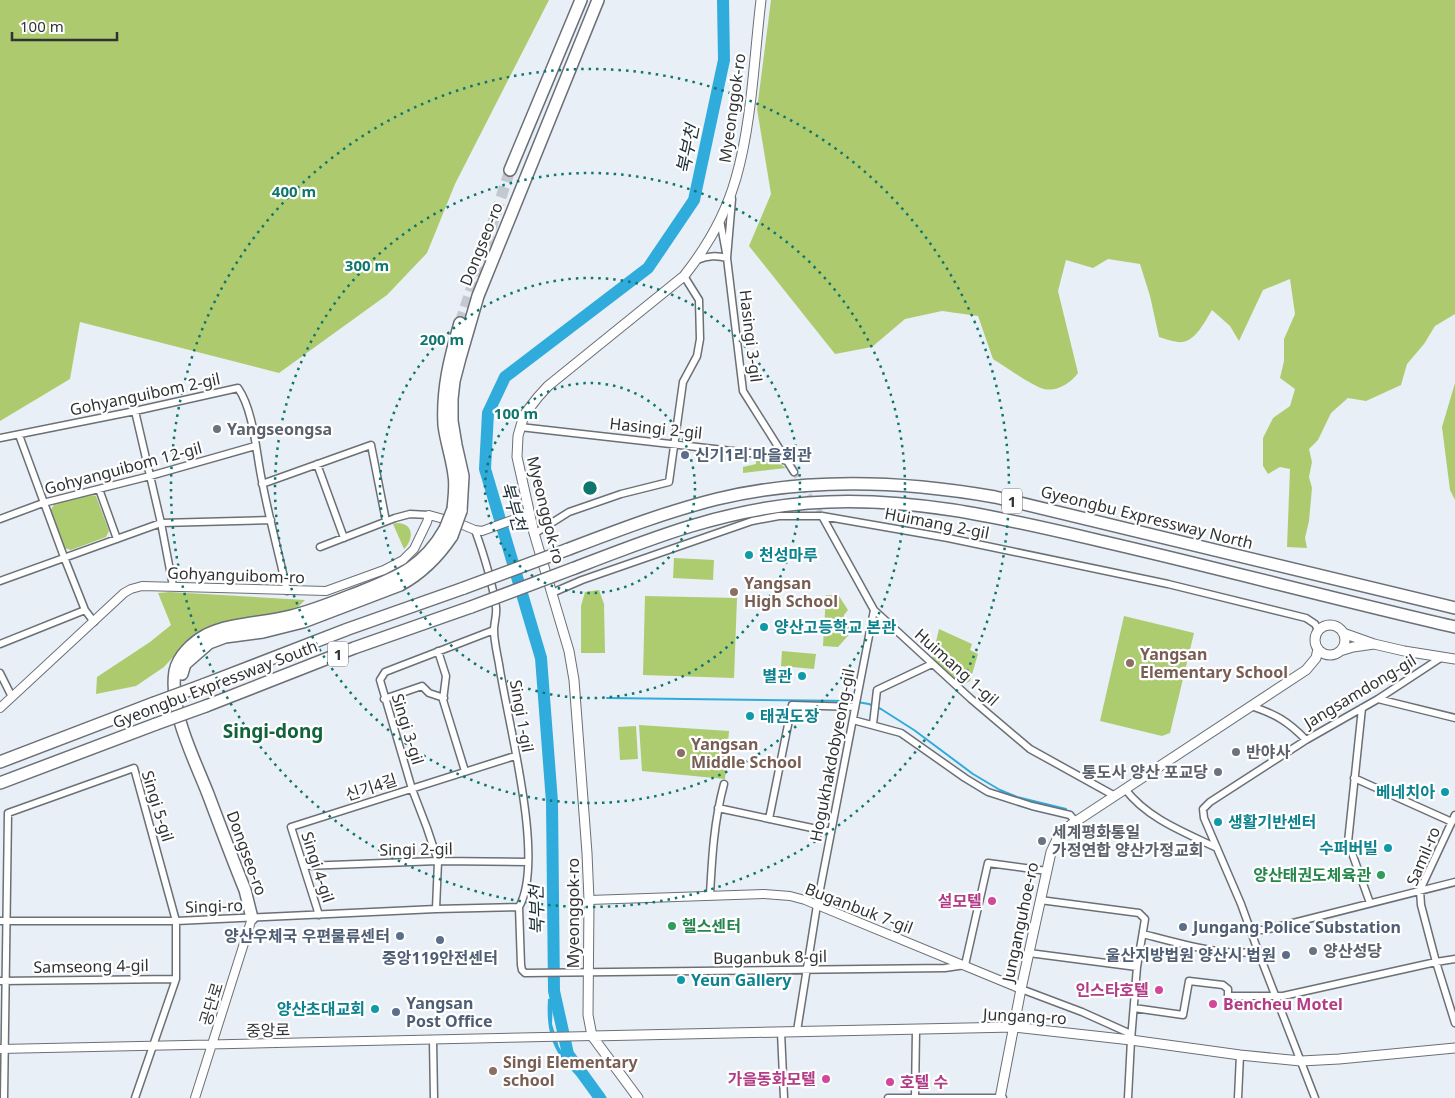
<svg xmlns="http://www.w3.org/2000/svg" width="1455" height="1098" viewBox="0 0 1455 1098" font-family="'Noto Sans','Noto Sans KR',sans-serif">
<rect width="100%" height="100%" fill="#e9eff6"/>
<path fill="#adcb6f" d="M756 459 780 464 786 468 743 473V467L756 464Z
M89 494 96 496 109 531 106 537 71 550 64 548 50 511 55 503Z
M397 523C414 523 414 539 404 549L393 524Z
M674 558 714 560 713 580 673 578Z
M599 590 604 604 605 653H581V606L585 592Z
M826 595 839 596 848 610 844 615C844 622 847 626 854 629L838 647 823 646Z
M645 596 737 598 734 678 643 675Z
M1124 616 1194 633 1170 733 1162 736 1100 721Z
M939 629 972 644 970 650 978 654 970 681 961 686 932 659Z
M782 651 816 654 814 669 781 666Z
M639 725 729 731 725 779 642 771Z
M636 726 638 759 620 760 618 727Z"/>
<path fill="#adcb6e" d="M0 0H549L455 184 427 253 387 295 279 373 80 322 70 379 0 421Z
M771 0H1455V314L1435 326 1424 344 1407 364 1401 385 1366 401 1348 398 1331 413 1318 440 1309 449 1312 462 1309 477 1312 488 1309 521 1305 538 1307 548 1287 547 1290 469 1280 467 1268 474 1263 466V438L1273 418 1290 406 1295 389 1280 378 1284 361V339L1295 314 1290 279 1263 290 1239 341 1230 326 1212 310C1205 321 1197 339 1183 342 1176 343 1166 339 1159 337L1150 296 1140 264 1108 259 1093 268 1066 260 1058 291 1078 373C1071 383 1057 392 1044 389 1034 387 1004 366 993 359L978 316 942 311 905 319 872 347 835 354 749 246 771 194 757 109Z
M1455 383V500L1450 490 1442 427Z
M170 592 305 600 297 608 259 619 216 625 198 633 182 647 164 667 136 686 96 694 97 677 150 642 171 625 158 593Z"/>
<path fill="#2facdc" d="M553 998 552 1024 559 1047 573 1068 589 1079 607 1098H601C593 1089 584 1082 575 1074 552 1051 546 1031 548 999Z"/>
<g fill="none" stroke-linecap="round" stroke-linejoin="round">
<path stroke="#2facdc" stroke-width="2" d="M607 698 851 701 869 704 881 709 914 730 973 774 1000 790 1017 797 1066 809"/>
<path stroke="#2facdc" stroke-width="12" d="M600 1098 568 1054 554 991 552 802 541 658 485 469 488 413 505 377 648 268 694 200 724 60 723 0"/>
<path stroke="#c4c9cf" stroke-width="6" stroke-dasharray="6 3" stroke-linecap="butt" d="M794 472 822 516"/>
<path stroke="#c4c9cf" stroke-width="11" stroke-dasharray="11 5.5" stroke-linecap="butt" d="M460 323 510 170"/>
<g stroke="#6b7076" stroke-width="9">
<path id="minor" d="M732 199 727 258 743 391 794 472
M697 260C708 256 716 255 727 258L720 220
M135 411 161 523 173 586
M520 427 759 454 787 461
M19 435 64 557 85 610 94 622
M0 438 135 411 238 388C254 411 256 453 262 481 269 518 279 554 287 591
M317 464 344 538
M262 484 371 445 386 521
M99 489 117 539
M822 516 874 610 971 699 1030 749 1115 796
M0 519 43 503 150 476 255 446
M475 530C484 555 492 581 496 607 497 615 494 623 494 630 494 641 497 653 499 664 507 720 546 860 519 907
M534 534 569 512 621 494 669 482 683 382 697 356 700 339 699 300 684 276
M320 547 395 518 410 514 429 515
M0 581 161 523 271 520
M552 593 582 580 752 521 779 516H822L948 538 1168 584 1306 618 1315 624 1318 630
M0 644 85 610
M438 651 446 676 443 700 465 771
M0 673 12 697
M384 699 422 686 429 693 444 698
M1378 699 1455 718
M1251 706C1275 714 1288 721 1306 740
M1362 708 1348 842 1370 903
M853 720 901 733 965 778 988 792 1032 806 1070 815 1076 822
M873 724 877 690 932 664
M1354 778 1452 822
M1125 789C1148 819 1184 832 1217 848
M718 808 831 832
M1455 815 1420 890 1421 905 1436 962 1455 1023
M769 819 792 705 855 707
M304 866 438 861 528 862
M710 895C712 857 714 821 724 784
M1040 900 1139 913 1145 919 1137 967 1131 1040 1128 1098
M519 907 521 965 522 970 525 973 945 968 965 965 988 863 1047 871
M436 909 438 861 427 828 412 789 380 680 385 672 494 630
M319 915 291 827 515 756
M0 921H176L436 909 519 907
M1251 930H1265L1455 882
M1143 934C1174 942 1227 958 1258 951
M1029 953 1137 967
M0 981 176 979
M1021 989 1082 1012 1131 1034
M1134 1008 1183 1015 1189 981 1223 985 1228 989V996H1283L1436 962 1455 959
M797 1031 817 905 874 610
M781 1032 784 1098
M433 1040 434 1098
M4 1098 8 813 134 768 176 921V979L135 1098
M888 1098H1003
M915 1098 916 1030
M1238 1098 1240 1055
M1315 1098 1258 951 1241 904 1204 818 1203 809 1210 802 1306 740 1378 699 1442 657"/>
</g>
<g stroke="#6b7076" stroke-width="10">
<path id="tertiary" d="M0 708 124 593 131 589 142 586 326 591 384 570 403 560 414 549 427 522 429 515 458 523 475 530 482 531 529 514
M589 900 764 894 790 896 805 900 1021 989
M0 1049 592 1036
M195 1098 252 918"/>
</g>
<g stroke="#6b7076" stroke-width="11">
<path id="secondary" d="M1315 640a15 15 0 1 1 30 0a15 15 0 1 1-30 0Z
M1343 633 1374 644 1404 651 1455 659
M1340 651 1353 647 1374 644
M592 1036 1014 1027 1131 1040 1240 1055 1301 1061 1339 1059 1455 1048
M638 1098 592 1036 588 1015 589 900 587 853 574 680 569 651 534 533 517 457 518 436 524 415 538 397 548 386 684 276C707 247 726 214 736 178 752 122 754 58 761 0
M1000 1098 1021 989 1051 852 1059 835 1072 824 1306 670 1316 658 1318 649"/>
</g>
<g stroke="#6b7076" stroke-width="14">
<path id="trunk" d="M510 170 581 0
M453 509C454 498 456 486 454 475 452 458 446 442 444 425 442 388 450 358 460 323
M461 511 463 476 456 445 452 421V399L454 381 460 358 478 296 598 0
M182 674 185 664 209 643 225 637 263 632 303 622 400 585C422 573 438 557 452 536
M252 918 245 890C232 858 220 826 208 794 194 758 169 711 175 671 178 656 193 642 206 635 230 623 264 623 291 616 316 610 339 600 362 591 400 576 424 566 445 529"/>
</g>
<g stroke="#6b7076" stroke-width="14">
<path id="motorway" d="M566 550C616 531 665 512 717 499 808 477 904 481 995 497L1455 608
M572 569C652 538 722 510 808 503 910 495 1007 519 1105 542 1222 569 1338 600 1455 627
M203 685 348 629 464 588
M206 706 354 648 471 607
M0 762 154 703
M0 783 156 724"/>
</g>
<use href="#minor" stroke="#fff" stroke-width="6"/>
<use href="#tertiary" stroke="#fff" stroke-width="8"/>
<use href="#secondary" stroke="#fff" stroke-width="9"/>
<use href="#trunk" stroke="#fff" stroke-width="11"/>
<use href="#motorway" stroke="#fff" stroke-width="11"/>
<g stroke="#6b7076" stroke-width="14" stroke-linecap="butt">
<path id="trunk-bridge" d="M445 529 453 509
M452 536 461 511"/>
</g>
<g stroke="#6b7076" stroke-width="14" stroke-linecap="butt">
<path id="motorway-bridge" d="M464 588 566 550
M471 607 572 569
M154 703 203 685
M156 724 206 706"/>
</g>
<use href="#trunk-bridge" stroke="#fff" stroke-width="11"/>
<use href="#motorway-bridge" stroke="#fff" stroke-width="11"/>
</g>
<g fill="none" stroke="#0f766e" stroke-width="2.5" stroke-dasharray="2.5 5">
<circle cx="590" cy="488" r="105"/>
<circle cx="590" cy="488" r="210"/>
<circle cx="590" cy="488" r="315"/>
<circle cx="590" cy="488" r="419"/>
</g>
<g fill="#6b7280" stroke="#fff" stroke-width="2">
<circle cx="217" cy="429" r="5"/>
<circle cx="1236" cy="752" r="5"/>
<circle cx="1218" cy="772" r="5"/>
<circle cx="1042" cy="841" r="5"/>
<circle cx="1313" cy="951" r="5"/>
</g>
<g fill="#5c6f8a" stroke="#fff" stroke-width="2">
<circle cx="685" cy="455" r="5"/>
<circle cx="1183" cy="927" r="5"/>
<circle cx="400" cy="936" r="5"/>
<circle cx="440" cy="940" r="5"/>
<circle cx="1286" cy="955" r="5"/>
<circle cx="396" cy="1012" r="5"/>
</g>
<g fill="#0f9aa8" stroke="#fff" stroke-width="2">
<circle cx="749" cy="555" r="5"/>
<circle cx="764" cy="627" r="5"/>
<circle cx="802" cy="676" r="5"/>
<circle cx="750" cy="716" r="5"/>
<circle cx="1445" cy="792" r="5"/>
<circle cx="1218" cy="822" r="5"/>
<circle cx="1388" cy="848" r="5"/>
<circle cx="681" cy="980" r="5"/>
<circle cx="375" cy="1009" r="5"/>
</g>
<g fill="#8d6e63" stroke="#fff" stroke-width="2">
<circle cx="734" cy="592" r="5"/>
<circle cx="1130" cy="663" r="5"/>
<circle cx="681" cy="753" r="5"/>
<circle cx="493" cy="1071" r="5"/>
</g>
<g fill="#2e9e5b" stroke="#fff" stroke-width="2">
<circle cx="1381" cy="875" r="5"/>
<circle cx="672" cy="926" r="5"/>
</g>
<g fill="#d1479c" stroke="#fff" stroke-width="2">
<circle cx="992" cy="901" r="5"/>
<circle cx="1159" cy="990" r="5"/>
<circle cx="1213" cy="1004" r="5"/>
<circle cx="826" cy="1079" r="5"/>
<circle cx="890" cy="1082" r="5"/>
</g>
<g text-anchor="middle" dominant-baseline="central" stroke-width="4.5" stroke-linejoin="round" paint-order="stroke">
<g fill="#fff" stroke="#6e7072" stroke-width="1">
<rect x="1002" y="488.5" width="20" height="25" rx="4"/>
<rect x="328" y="641.5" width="20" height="25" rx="4"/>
</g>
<g font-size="15" font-weight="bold" fill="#303335">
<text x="1012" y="501">1</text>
<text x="338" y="654">1</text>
</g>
<g font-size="16" fill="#303335" stroke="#fff">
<text transform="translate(732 108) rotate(-82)">Myeonggok-ro</text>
<text transform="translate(481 244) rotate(-68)">Dongseo-ro</text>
<text transform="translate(751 336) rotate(83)">Hasingi 3-gil</text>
<text transform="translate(145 394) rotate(-12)">Gohyanguibom 2-gil</text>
<text transform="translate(656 428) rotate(6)">Hasingi 2-gil</text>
<text transform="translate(123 468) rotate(-15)">Gohyanguibom 12-gil</text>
<text transform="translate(546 510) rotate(76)">Myeonggok-ro</text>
<text transform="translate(1147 517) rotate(14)">Gyeongbu Expressway North</text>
<text transform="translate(937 523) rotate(11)">Huimang 2-gil</text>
<text transform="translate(236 575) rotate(2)">Gohyanguibom-ro</text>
<text transform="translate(957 667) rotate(42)">Huimang 1-gil</text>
<text transform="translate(215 684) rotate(-21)">Gyeongbu Expressway South</text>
<text transform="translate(1360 691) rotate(-31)">Jangsamdong-gil</text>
<text transform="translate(522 716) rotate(80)">Singi 1-gil</text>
<text transform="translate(408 729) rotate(73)">Singi 3-gil</text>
<text transform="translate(832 755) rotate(-79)">Hogukhakdobyeong-gil</text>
<text transform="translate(371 787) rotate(-18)">신기4길</text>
<text transform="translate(158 806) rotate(73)">Singi 5-gil</text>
<text transform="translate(416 849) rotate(-1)">Singi 2-gil</text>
<text transform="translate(247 853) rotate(70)">Dongseo-ro</text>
<text transform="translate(1423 856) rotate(-67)">Samil-ro</text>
<text transform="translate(318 867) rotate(72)">Singi 4-gil</text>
<text transform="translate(214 906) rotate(-2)">Singi-ro</text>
<text transform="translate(859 908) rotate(21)">Buganbuk 7-gil</text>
<text transform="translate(573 913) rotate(-90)">Myeonggok-ro</text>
<text transform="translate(1020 922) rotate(-78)">Junganguhoe-ro</text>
<text transform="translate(770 957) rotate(-1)">Buganbuk 8-gil</text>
<text transform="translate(91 966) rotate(-1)">Samseong 4-gil</text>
<text transform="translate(211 1004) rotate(-73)">공단로</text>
<text transform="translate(1025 1016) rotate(3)">Jungang-ro</text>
<text transform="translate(268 1030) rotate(-1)">중앙로</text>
</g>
<g font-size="16" font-weight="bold" fill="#5b616d" stroke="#fff" text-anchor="start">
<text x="227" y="429">Yangseongsa</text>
<text x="1246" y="752">반야사</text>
<text x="1208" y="772" text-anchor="end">통도사 양산 포교당</text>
<text x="1052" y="832">세계평화통일<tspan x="1052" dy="18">가정연합 양산가정교회</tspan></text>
<text x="1323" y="951">양산성당</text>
</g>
<g font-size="16" font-weight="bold" fill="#4e5e75" stroke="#fff" text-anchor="start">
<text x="695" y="455">신기1리 마을회관</text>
<text x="1193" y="927">Jungang Police Substation</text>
<text x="390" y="936" text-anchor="end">양산우체국 우편물류센터</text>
<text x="1276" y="955" text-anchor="end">울산지방법원 양산시 법원</text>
<text x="440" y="958" text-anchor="middle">중앙119안전센터</text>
<text x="406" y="1003">Yangsan<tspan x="406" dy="18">Post Office</tspan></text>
</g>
<g font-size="16" font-weight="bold" fill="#0d838f" stroke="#fff" text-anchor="start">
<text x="759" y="555">천성마루</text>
<text x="774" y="627">양산고등학교 본관</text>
<text x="792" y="676" text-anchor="end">별관</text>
<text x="760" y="716">태권도장</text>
<text x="1435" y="792" text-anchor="end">베네치아</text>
<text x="1228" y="822">생활기반센터</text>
<text x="1378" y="848" text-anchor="end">수퍼버빌</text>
<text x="691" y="980">Yeun Gallery</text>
<text x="365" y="1009" text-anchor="end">양산초대교회</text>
</g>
<g font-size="16" font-weight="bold" fill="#785e54" stroke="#fff" text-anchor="start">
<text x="744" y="583">Yangsan<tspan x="744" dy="18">High School</tspan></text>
<text x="1140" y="654">Yangsan<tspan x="1140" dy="18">Elementary School</tspan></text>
<text x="691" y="744">Yangsan<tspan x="691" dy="18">Middle School</tspan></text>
<text x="503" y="1062">Singi Elementary<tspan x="503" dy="18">school</tspan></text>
</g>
<g font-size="16" font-weight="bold" fill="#27864d" stroke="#fff" text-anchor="end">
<text x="1371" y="875">양산태권도체육관</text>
<text x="682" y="926" text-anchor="start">헬스센터</text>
</g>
<g font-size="16" font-weight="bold" fill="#b23c85" stroke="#fff" text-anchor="end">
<text x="982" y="901">설모텔</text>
<text x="1149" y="990">인스타호텔</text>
<text x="1223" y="1004" text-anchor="start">Bencheu Motel</text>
<text x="816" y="1079">가을동화모텔</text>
<text x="900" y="1082" text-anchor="start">호텔 수</text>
</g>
<g font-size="18" font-style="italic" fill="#1c313a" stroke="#fff">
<text transform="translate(687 149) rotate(-78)">북부천</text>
<text transform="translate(514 506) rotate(74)">북부천</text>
<text transform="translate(536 910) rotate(-91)">북부천</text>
</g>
<g font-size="19" font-weight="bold" fill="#10633b" stroke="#fff">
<text x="273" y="731">Singi-dong</text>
</g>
</g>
<circle cx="590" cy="488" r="8" fill="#0f766e" stroke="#fff" stroke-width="2.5"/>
<g font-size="15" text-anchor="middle" font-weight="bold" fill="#0f766e" stroke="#fff" stroke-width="4.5" stroke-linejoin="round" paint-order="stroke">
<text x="294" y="197">400 m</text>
<text x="367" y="271">300 m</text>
<text x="442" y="345">200 m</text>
<text x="516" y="419">100 m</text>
</g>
<path d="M12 32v8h105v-8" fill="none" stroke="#303335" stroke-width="2.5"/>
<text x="20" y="32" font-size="15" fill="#303335" stroke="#ffffff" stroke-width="4" paint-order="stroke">100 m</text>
</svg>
